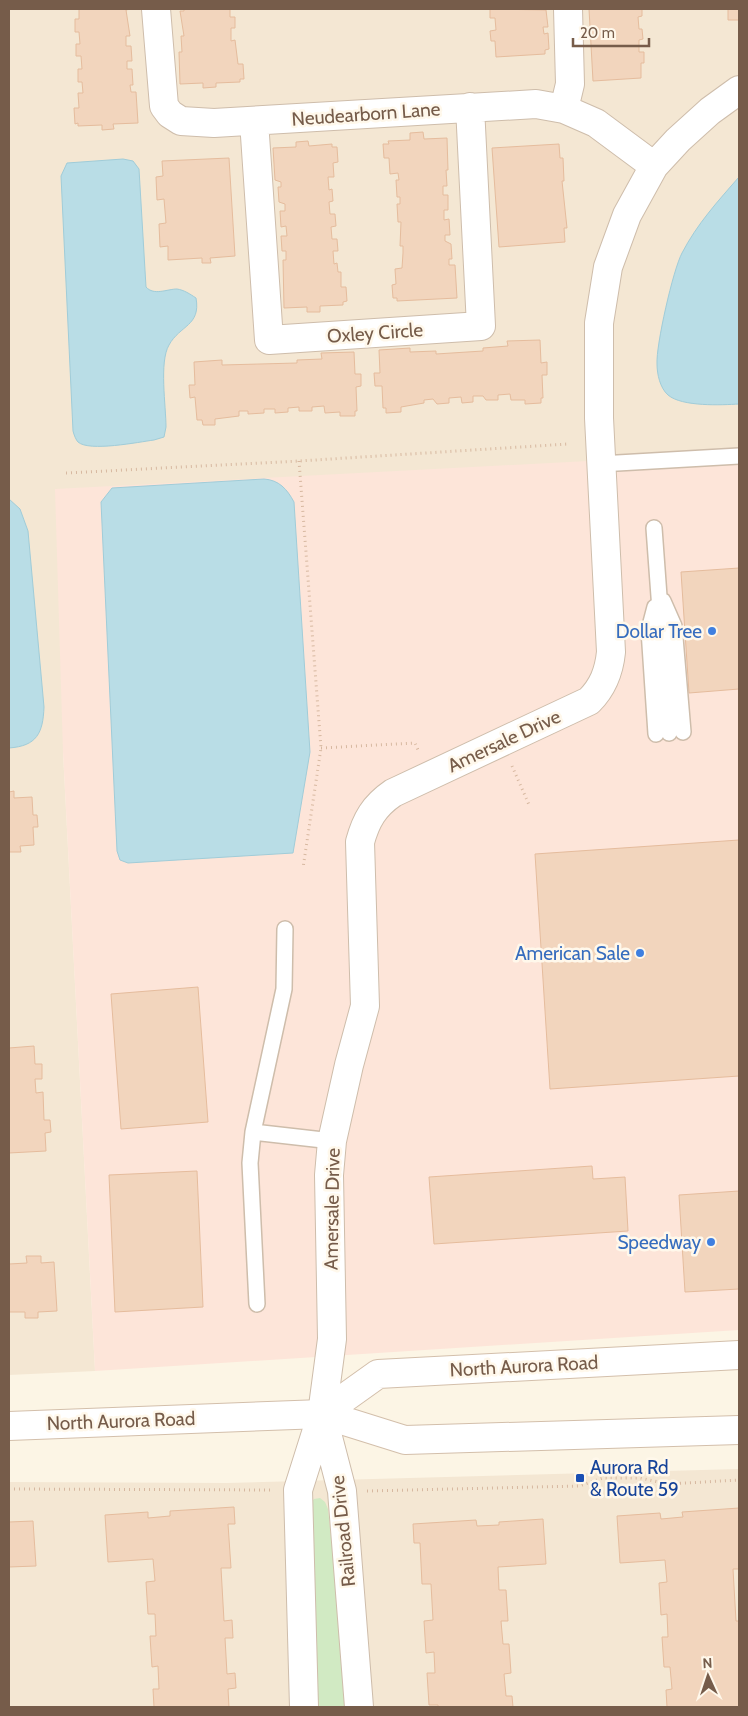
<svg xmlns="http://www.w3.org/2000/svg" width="748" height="1716" viewBox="0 0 748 1716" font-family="Cabin,sans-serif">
<rect width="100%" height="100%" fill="#fcf5e5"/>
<path fill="#f4e7d3" d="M9 9H739V453L63 752 95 1371 9 1375Z
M739 1469V1707H9V1482L227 1483Z"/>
<path fill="#fde5d9" d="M739 453V1330L95 1371 63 752 55 489Z"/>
<path fill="#d1eac3" d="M320 1498 325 1502 328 1509 343 1648 346 1707H311L310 1504 314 1499Z"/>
<path fill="#b9dde6" stroke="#a0ccd8" d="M123 159 133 161 139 169 146 287C154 296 167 289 177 289 184 290 190 294 196 298 201 326 180 325 169 345 159 362 166 406 166 427L164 437 154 440C139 442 89 452 78 442 76 440 74 435 73 431L61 176 67 163Z
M739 177V404C722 405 682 407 668 395 660 388 657 374 657 364 656 345 673 270 682 253 697 224 718 201 739 177Z
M264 479C279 480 287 489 294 502L310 752 293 853 128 863 120 860 117 851 101 502 112 488Z
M9 499 20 509 28 531 44 707C43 733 37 746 9 748Z"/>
<path fill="#f2d5bd" stroke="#e5bc9d" d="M79 9H130L126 10 130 36H126V46H131L132 61H127V69H132L133 85H130L131 92H136L138 123 113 124 114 129 102 130V125L78 126V123L75 124 74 108H79L78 93H83L82 82H78V69H82L81 56H76V44H80L79 32H75V19H79Z
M184 9H230V17H235V28H231V41L235 40 238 64H243L244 79H240V82L216 83V87L203 88V83L180 84 179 52H182L181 36H184L180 11H184Z
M490 9 546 10 548 27H543L544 34 548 33 549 49 545 50V54L496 57 495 41H491L490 31 496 30 495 18H490Z
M589 9H642V16L638 17 639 29H642L643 39 639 40V52H644V63H641V78L593 81Z
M728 9H739V20H728Z
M423 132 424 139 447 138 448 170H446L447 186H443V195H448V210H444V220L449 219 450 235H445V241L451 244 452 259H449V265H455L457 298 397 301V298H393L392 285 396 284 395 269 402 268 403 253V246H400L401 222H398L397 204H400V197H397L396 180H399L398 173 390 174 389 158H384L383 144H389L388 141 410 140V133Z
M308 141 309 146 332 144V147H337L338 162 333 163 334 177H328L329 190 332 189 333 201 329 202 330 214H335L336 226 331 227 332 239H337L338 251H333L334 264 337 263 338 272H341V287H346L347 301 343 302V305L320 306V312H307V307L284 308 283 260H286V251H282L281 236H287L286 226 281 227 280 211H285V204L279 202 278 187H281V182L275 180 273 148 296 147V142Z
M559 144 560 158H563L564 181H562L567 228H564L565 242 499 247 492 148Z
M229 158 235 256 210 258 211 263H202V258L168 260V246L160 247 159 224 166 223 164 199 157 200 156 177 163 176 162 161Z
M540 340 541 363 547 362V375H542L543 398H541V403L525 404V400H511L510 394 498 395V400H486L483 396H473V402L462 403 461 397 449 398V403L437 404 433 399 424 400V403L401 407V412L386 413V408H383L382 386H375L374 373H380L379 350 410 348V352L436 351V354L483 351V348L508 346 507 341Z
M354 352 355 374H361V386L356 387 357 411H355V416H340V412L325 413 324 406 312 407V411H299V407L288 408V412L275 413V409H264V413L248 414V411H239V416L215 419V425H203L202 420H197L195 397 190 398 189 385H195L194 362 222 360V365L297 363V360L322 359 321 353Z
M739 568V689L689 693 681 572Z
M14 791V798L32 797 33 815H37L38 827H33L34 845 20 846 21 852H9V792Z
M739 840V1076L550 1089 535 854Z
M198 987 208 1122 121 1129 111 994Z
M34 1046 35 1064H42V1079H35L36 1093 43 1092 44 1120H50L51 1132 45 1133 46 1151 9 1153V1048Z
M592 1166 593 1179 625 1177 628 1231 434 1244 429 1177Z
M197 1171 203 1307 115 1312 109 1175Z
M739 1191V1289L685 1292 679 1195Z
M26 1256H41V1263L54 1262 57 1311 38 1312V1318H25V1312H9V1264L27 1263Z
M234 1507 235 1524H228L231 1568H221L224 1621 232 1620 233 1638H225L227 1674 235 1673 236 1688 228 1689 229 1707H154L153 1689H159L158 1666 152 1667 150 1636H156L155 1614H148L146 1582 155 1581 153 1559 108 1562 105 1515 148 1512V1518L170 1516V1511Z
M739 1508V1569H733L736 1621H739V1707H667L666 1690 672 1689 670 1667H664L662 1637H668L667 1614 661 1615 659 1583 667 1582 665 1560 620 1563 617 1516 660 1513 661 1519 683 1517 682 1512Z
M543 1519 546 1564 498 1567 499 1590H506L508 1621H501L503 1644H509L511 1673 504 1674 506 1696H512L513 1707H438V1705H429L427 1673H435L434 1652 426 1653 424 1621 433 1620 431 1584H422L420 1543H414L413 1524 476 1520 477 1526 499 1525V1522Z
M33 1521 36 1566 9 1567V1522Z"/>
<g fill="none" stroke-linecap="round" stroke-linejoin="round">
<g stroke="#cebdab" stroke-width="18">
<path id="lane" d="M600 464 739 456
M654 528 669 733
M663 601 674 626 683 732
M655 607 649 630 656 734
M253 1132 332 1141
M257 1304 250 1163 253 1132 284 989 285 929"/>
</g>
<g stroke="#cebdab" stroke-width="30">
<path id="street" d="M156 9 164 106 170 114 181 121 214 123 536 104 564 109 596 123 654 166
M564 109 570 84 568 9
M254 121 269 340 481 326 470 107
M322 1414 342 1491 359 1707
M304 1707 298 1490 322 1414 332 1339 329 1175 332 1141 349 1065 365 1006 360 842C366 820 374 806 393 793L589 701C603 687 609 672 611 652L599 418V323L608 267 627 215 654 166 678 140 710 111 739 90"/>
</g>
<g stroke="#d3bfab" stroke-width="30">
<path id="secondary" d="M322 1414 378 1374 739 1355
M9 1426 322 1414 405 1440 739 1430"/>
</g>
<path stroke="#d7b8a0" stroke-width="3" stroke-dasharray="1 4" stroke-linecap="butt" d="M299 461 321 748 303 868
M66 473 299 461 568 444
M321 748 415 743 419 752
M512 766 530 807
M9 1489 273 1490
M367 1491 579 1486 603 1478H640L668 1484 739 1480"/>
<use href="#lane" stroke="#fff" stroke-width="15"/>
<use href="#street" stroke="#fff" stroke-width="28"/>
<use href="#secondary" stroke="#fff" stroke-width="28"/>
</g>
<g fill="#3f7fe0" stroke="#fff8eb" stroke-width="2">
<circle cx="712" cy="631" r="5"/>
<circle cx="640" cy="953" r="5"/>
<circle cx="711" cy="1242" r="5"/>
</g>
<rect fill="#1a4fb4" stroke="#fff8eb" stroke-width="2" x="575" y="1473" width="10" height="10" rx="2.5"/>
<g text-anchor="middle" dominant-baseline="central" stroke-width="5" stroke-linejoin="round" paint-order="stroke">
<g font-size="19" fill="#765c4a" stroke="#fff8eb">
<text transform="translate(366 114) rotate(-4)">Neudearborn Lane</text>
<text transform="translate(375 333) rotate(-4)">Oxley Circle</text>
<text transform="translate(504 741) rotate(-25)">Amersale Drive</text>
<text transform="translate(332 1209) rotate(-89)">Amersale Drive</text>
<text transform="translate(524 1366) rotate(-3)">North Aurora Road</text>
<text transform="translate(121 1421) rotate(-2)">North Aurora Road</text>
<text transform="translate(343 1531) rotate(-96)">Railroad Drive</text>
</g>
<g font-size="19" fill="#366cbe" stroke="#fff8eb" text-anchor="end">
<text x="702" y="631">Dollar Tree</text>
<text x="630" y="953">American Sale</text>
<text x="701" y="1242">Speedway</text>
</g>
<g font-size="19" fill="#164399" stroke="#fff8eb" text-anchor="start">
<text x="590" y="1467">Aurora Rd<tspan x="590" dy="22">&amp; Route 59</tspan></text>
</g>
</g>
<rect width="748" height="1716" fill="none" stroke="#765c4a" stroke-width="20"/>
<g transform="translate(708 1676) rotate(357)" stroke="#fff8eb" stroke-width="4" paint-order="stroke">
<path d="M0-4L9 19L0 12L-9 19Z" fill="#765c4a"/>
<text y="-8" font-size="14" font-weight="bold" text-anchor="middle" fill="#765c4a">N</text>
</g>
<path d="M573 38v8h76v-8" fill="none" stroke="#765c4a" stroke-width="2.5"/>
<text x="580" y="38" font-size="15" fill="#765c4a" stroke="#fff8eb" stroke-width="4" paint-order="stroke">20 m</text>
</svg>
